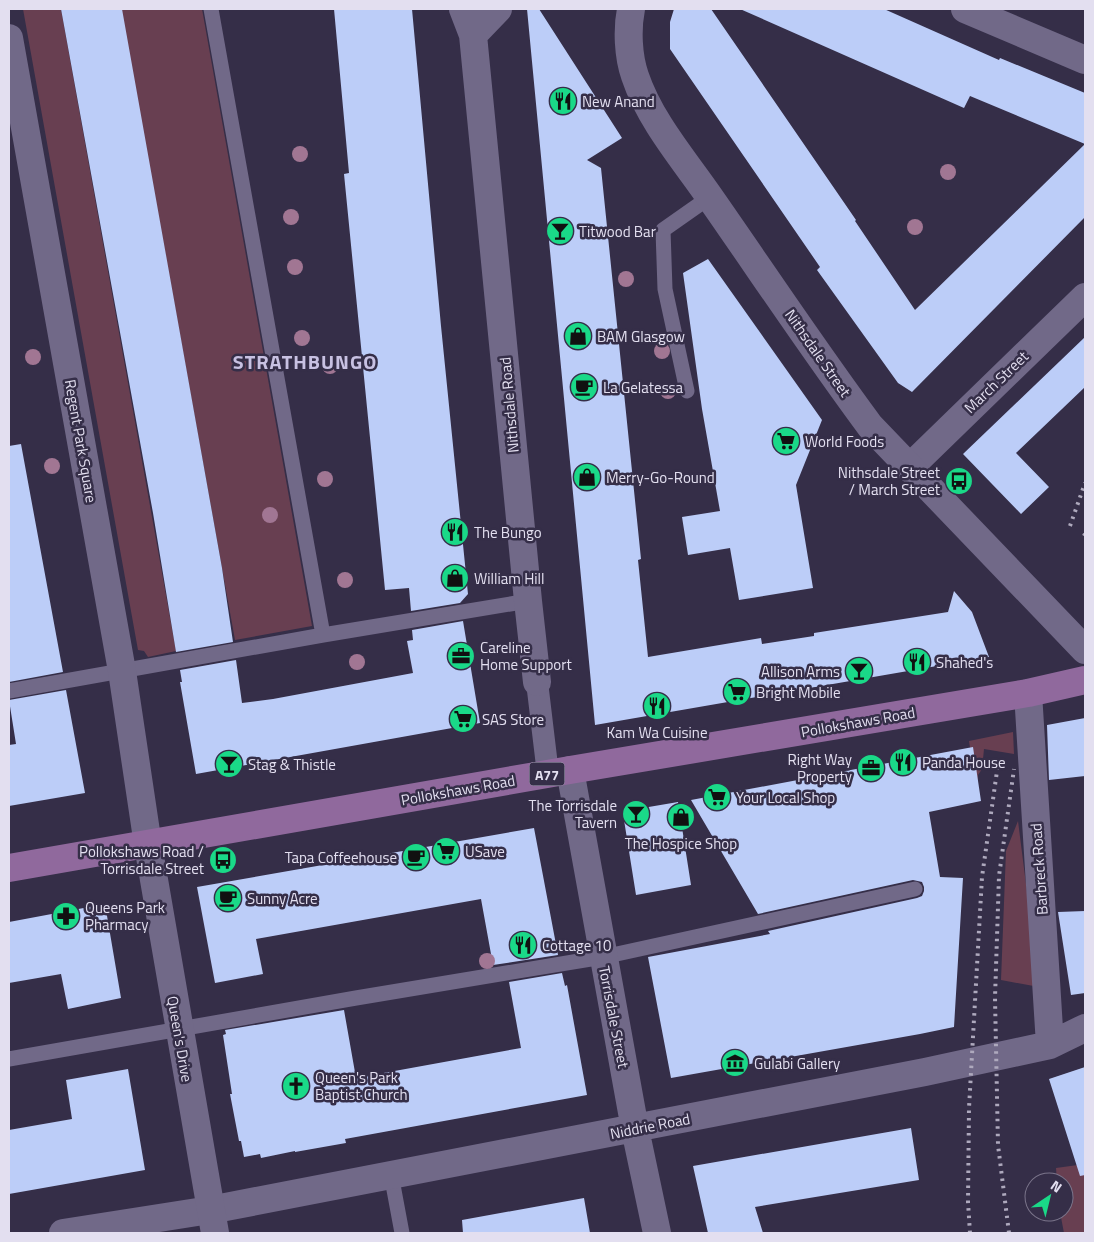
<svg xmlns="http://www.w3.org/2000/svg" width="1094" height="1242" viewBox="0 0 1094 1242" font-family="'Titillium Web',sans-serif">
<rect width="100%" height="100%" fill="#352e48"/>
<path fill="#683f51" d="M23 9H61L176 651 148 657 144 651 138 650Z
M121 9H202L312 626 235 640Z
M1013 732 1014 754 984 749 982 769 978 775 977 794 969 741Z
M1018 821 1039 987 1001 980 1006 851Z
M1085 1164V1233H1064L1060 1212H1064V1182H1057L1056 1168Z"/>
<path fill="#bccdf8" d="M61 9H122L222 568 233 642 176 652 153 513Z
M334 9H412L441 326 468 594 460 603 411 611 409 588 385 590 344 174 349 173Z
M527 9H539L622 138 587 160 601 168 641 559 638 560 648 657 761 638 762 644 814 636V633L948 612 954 591 972 612 989 657 595 725Z
M674 9H711L856 220 855 221 915 310 1085 144V217L912 392 898 383 817 270 820 267 670 49V22Z
M740 9H884L999 60 1000 58 1085 93V144L970 96 964 108Z
M708 259 822 420 796 485 813 588 739 600 730 548 688 555 682 517 720 511 702 409 683 273Z
M1085 337V387L1016 453 1049 487 1021 514 963 454Z
M21 444 63 672 9 682V446Z
M463 621 480 723 196 774 180 682H182L180 670 236 660 242 703 273 699 413 673 407 641 413 640 412 630Z
M66 690 85 793 9 806V745L16 744 9 700Z
M1085 718V776L1049 780 1047 725Z
M973 747 981 801 929 812 940 877 963 878 954 1027 920 1034 671 1078 648 957 770 934 768 931 917 898 922 896 924 891V887L922 882 913 880 758 914 691 800Z
M678 802 691 885 636 895 624 820 631 810Z
M534 828 558 955 493 965 481 899 256 939 263 974 215 983 197 887Z
M105 904 121 998 68 1009 61 974 9 983V922Z
M1085 911V993L1071 995 1058 912Z
M562 973 565 986 567 985 587 1095 345 1139 346 1143 295 1152V1151L261 1158 260 1154 244 1157 241 1141H239L230 1094H232L223 1035 226 1034 225 1030 344 1010 356 1078 521 1048 509 982Z
M1085 1067V1175L1080 1176 1049 1079Z
M128 1069 145 1170 9 1194V1130L72 1119 66 1080Z
M911 1128 919 1180 755 1207 763 1233H708L693 1166Z
M584 1198 590 1233H463L462 1220Z"/>
<g fill="none" stroke-linecap="round" stroke-linejoin="round">
<path stroke="#716988" stroke-width="15" d="M211 9 323 635
M687 391 665 289 663 230 710 197
M9 691 323 635 528 601
M9 1059 356 998 603 957 915 889
M391 1174 402 1233"/>
<path stroke="#716988" stroke-width="22" d="M537 682 548 774"/>
<path stroke="#716988" stroke-width="28" d="M463 9 473 35 528 601 537 682
M473 35 498 9
M9 38 122 671 148 845
M909 468 1085 297
M1028 693 1050 1045
M570 770 635 1129 657 1233
M63 1233 210 1210 925 1072 1050 1045 1085 1028"/>
<path stroke="#716988" stroke-width="28" d="M631 9C627 29 628 56 635 76 650 121 685 161 711 199 764 275 815 352 870 426L1085 650
M148 845 215 1233"/>
<path stroke="#716988" stroke-width="28" d="M965 9 1085 60"/>
<path stroke="#90699d" stroke-width="28" d="M9 868 570 770 1028 693 1085 680"/>
<path stroke="#aea9bd" stroke-width="4" stroke-dasharray="2.5 5" stroke-linecap="butt" d="M1070 526 1085 483
M1084 536 1085 534
M970 1233 968 1202 969 1108 982 877 999 757
M1009 1233 998 1145 995 998 999 876 1014 769"/>
</g>
<g fill="#a17693">
<circle cx="300" cy="154" r="8"/>
<circle cx="948" cy="172" r="8"/>
<circle cx="291" cy="217" r="8"/>
<circle cx="915" cy="227" r="8"/>
<circle cx="295" cy="267" r="8"/>
<circle cx="626" cy="279" r="8"/>
<circle cx="302" cy="338" r="8"/>
<circle cx="662" cy="351" r="8"/>
<circle cx="33" cy="357" r="8"/>
<circle cx="330" cy="366" r="8"/>
<circle cx="668" cy="391" r="8"/>
<circle cx="52" cy="466" r="8"/>
<circle cx="325" cy="479" r="8"/>
<circle cx="270" cy="515" r="8"/>
<circle cx="345" cy="580" r="8"/>
<circle cx="357" cy="662" r="8"/>
<circle cx="487" cy="961" r="8"/>
</g>
<defs>
<g id="restaurant-disc" transform="scale(1.4375)"><circle r="9.5" fill="#1ad988" stroke="#352e48"/><path d="M-5-6h1v4h1v-4h1v4h1v-4h1v5L-1.5 .5V6h-2V.5L-5-1ZM5-6V6H3V1.5H1.5Q1.5-4 5-6Z" fill="#111"/></g>
<g id="bar-disc" transform="scale(1.4375)"><circle r="9.5" fill="#1ad988" stroke="#352e48"/><path d="M-6-5H6L.8 .8V4.5H3.5V6h-7V4.5H-.8V.8Z" fill="#111"/></g>
<g id="shop-disc" transform="scale(1.4375)"><circle r="9.5" fill="#1ad988" stroke="#352e48"/><path d="M-5-2.5h2.3a2.7 3.5 0 0 1 5.4 0H5L5.5 6h-11ZM-1.5-2.5h3a1.5 2.3 0 0 0-3 0Z" fill="#111"/></g>
<g id="cafe-disc" transform="scale(1.4375)"><circle r="9.5" fill="#1ad988" stroke="#352e48"/><path d="M-5.5-4.5H6V0H3Q3 3.5 0 3.5H-2.5Q-5.5 3.5-5.5 0ZM3-3.2v2h1.7v-2ZM-6 4.5H4V6H-6Z" fill="#111"/></g>
<g id="supermarket-disc" transform="scale(1.4375)"><circle r="9.5" fill="#1ad988" stroke="#352e48"/><path d="M-6-5.5h2.5l.6 2H6L4.5 2H-2.5L-4.4-4H-6ZM-1.5 3.2a1.3 1.3 0 1 0 .1 0ZM3 3.2a1.3 1.3 0 1 0 .1 0Z" fill="#111"/></g>
<g id="bus-disc" transform="scale(1.4375)"><circle r="9.5" fill="#1ad988" stroke="#352e48"/><path d="M-5-6H5V4H4V6H2V4H-2V6H-4V4H-5ZM-3.5-4V0h7V-4ZM-3.5 1.2v1.5H-2V1.2ZM2 1.2v1.5H3.5V1.2Z" fill="#111"/></g>
<g id="office-disc" transform="scale(1.4375)"><circle r="9.5" fill="#1ad988" stroke="#352e48"/><path d="M-6-3h4V-5.5h4V-3h4V5H-6ZM-1-4.5V-3h2v-1.5ZM-6 0V1H6V0Z" fill="#111"/></g>
<g id="pharmacy-disc" transform="scale(1.4375)"><circle r="9.5" fill="#1ad988" stroke="#352e48"/><path d="M-2-6h4v4h4v4h-4v4h-4v-4h-4v-4h4Z" fill="#111"/></g>
<g id="museum-disc" transform="scale(1.4375)"><circle r="9.5" fill="#1ad988" stroke="#352e48"/><path d="M0-6L6-3V-2H-6V-3ZM-5-1h2V3h-2ZM-1-1h2V3h-2ZM3-1h2V3H3ZM-6 4H6V6H-6Z" fill="#111"/></g>
<g id="church-disc" transform="scale(1.4375)"><circle r="9.5" fill="#1ad988" stroke="#352e48"/><path d="M-1.2-6h2.4v3.5h3.3v2.4h-3.3V6h-2.4V-.1h-3.3v-2.4h3.3Z" fill="#111"/></g>
</defs>
<g fill-rule="evenodd">
<use href="#restaurant-disc" x="563" y="101"/>
<use href="#bar-disc" x="560" y="231"/>
<use href="#shop-disc" x="578" y="336"/>
<use href="#cafe-disc" x="584" y="387"/>
<use href="#supermarket-disc" x="786" y="441"/>
<use href="#shop-disc" x="587" y="477"/>
<use href="#bus-disc" x="959" y="481"/>
<use href="#restaurant-disc" x="455" y="532"/>
<use href="#shop-disc" x="455" y="578"/>
<use href="#office-disc" x="461" y="656"/>
<use href="#restaurant-disc" x="917" y="662"/>
<use href="#bar-disc" x="859" y="671"/>
<use href="#supermarket-disc" x="737" y="692"/>
<use href="#restaurant-disc" x="657" y="706"/>
<use href="#supermarket-disc" x="463" y="719"/>
<use href="#restaurant-disc" x="903" y="762"/>
<use href="#bar-disc" x="229" y="764"/>
<use href="#office-disc" x="871" y="768"/>
<use href="#supermarket-disc" x="717" y="797"/>
<use href="#bar-disc" x="636" y="814"/>
<use href="#shop-disc" x="681" y="817"/>
<use href="#supermarket-disc" x="446" y="851"/>
<use href="#cafe-disc" x="416" y="857"/>
<use href="#bus-disc" x="223" y="860"/>
<use href="#cafe-disc" x="228" y="898"/>
<use href="#pharmacy-disc" x="66" y="916"/>
<use href="#restaurant-disc" x="523" y="945"/>
<use href="#museum-disc" x="735" y="1063"/>
<use href="#church-disc" x="296" y="1086"/>
</g>
<g text-anchor="middle" dominant-baseline="central" stroke-width="5" stroke-linejoin="round" paint-order="stroke">
<rect fill="#352e48" stroke="#afaabe" stroke-width="1" x="529.5" y="762.5" width="35" height="23" rx="4"/>
<g font-size="14" font-weight="bold" fill="#e3dff0">
<text x="547" y="774">A77</text>
</g>
<g font-size="15" fill="#e3dff0" stroke="#352e48" text-anchor="start">
<text x="582" y="101">New Anand</text>
<text x="579" y="231">Titwood Bar</text>
<text x="597" y="336">BAM Glasgow</text>
<text x="603" y="387">La Gelatessa</text>
<text x="805" y="441">World Foods</text>
<text x="940" y="472" text-anchor="end">Nithsdale Street<tspan x="940" dy="17">/ March Street</tspan></text>
<text x="606" y="477">Merry-Go-Round</text>
<text x="474" y="532">The Bungo</text>
<text x="474" y="578">William Hill</text>
<text x="480" y="647">Careline<tspan x="480" dy="17">Home Support</tspan></text>
<text x="936" y="662">Shahed's</text>
<text x="840" y="671" text-anchor="end">Allison Arms</text>
<text x="756" y="692">Bright Mobile</text>
<text x="482" y="719">SAS Store</text>
<text x="657" y="732" text-anchor="middle">Kam Wa Cuisine</text>
<text x="852" y="759" text-anchor="end">Right Way<tspan x="852" dy="17">Property</tspan></text>
<text x="922" y="762">Panda House</text>
<text x="248" y="764">Stag &amp; Thistle</text>
<text x="736" y="797">Your Local Shop</text>
<text x="617" y="805" text-anchor="end">The Torrisdale<tspan x="617" dy="17">Tavern</tspan></text>
<text x="681" y="843" text-anchor="middle">The Hospice Shop</text>
<text x="204" y="851" text-anchor="end">Pollokshaws Road /<tspan x="204" dy="17">Torrisdale Street</tspan></text>
<text x="465" y="851">USave</text>
<text x="397" y="857" text-anchor="end">Tapa Coffeehouse</text>
<text x="247" y="898">Sunny Acre</text>
<text x="85" y="907">Queens Park<tspan x="85" dy="17">Pharmacy</tspan></text>
<text x="542" y="945">Cottage 10</text>
<text x="754" y="1063">Gulabi Gallery</text>
<text x="315" y="1077">Queen's Park<tspan x="315" dy="17">Baptist Church</tspan></text>
</g>
<g font-size="15" fill="#e3dff0" stroke="#352e48">
<text transform="translate(818 353) rotate(55)">Nithsdale Street</text>
<text transform="translate(996 382) rotate(-44)">March Street</text>
<text transform="translate(509 405) rotate(-95)">Nithsdale Road</text>
<text transform="translate(81 441) rotate(80)">Regent Park Square</text>
<text transform="translate(858 722) rotate(-10)">Pollokshaws Road</text>
<text transform="translate(458 790) rotate(-10)">Pollokshaws Road</text>
<text transform="translate(1039 869) rotate(-94)">Barbreck Road</text>
<text transform="translate(614 1017) rotate(79)">Torrisdale Street</text>
<text transform="translate(180 1039) rotate(80)">Queen's Drive</text>
<text transform="translate(650 1126) rotate(-11)">Niddrie Road</text>
</g>
<g font-size="20" font-weight="bold" letter-spacing="1" fill="#c8c1e2" stroke="#352e48">
<text x="305" y="361">STRATHBUNGO</text>
</g>
</g>
<rect width="1094" height="1242" fill="none" stroke="#e3dff0" stroke-width="20"/>
<g transform="translate(1049 1197) rotate(35)"><circle r="24" fill="#352e48" stroke="#7b758b"/>
<path d="M0-4L9 19L0 12L-9 19Z" fill="#1ad988"/>
<text y="-8" font-size="14" font-weight="bold" text-anchor="middle" fill="#e3dff0">N</text>
</g>
</svg>
